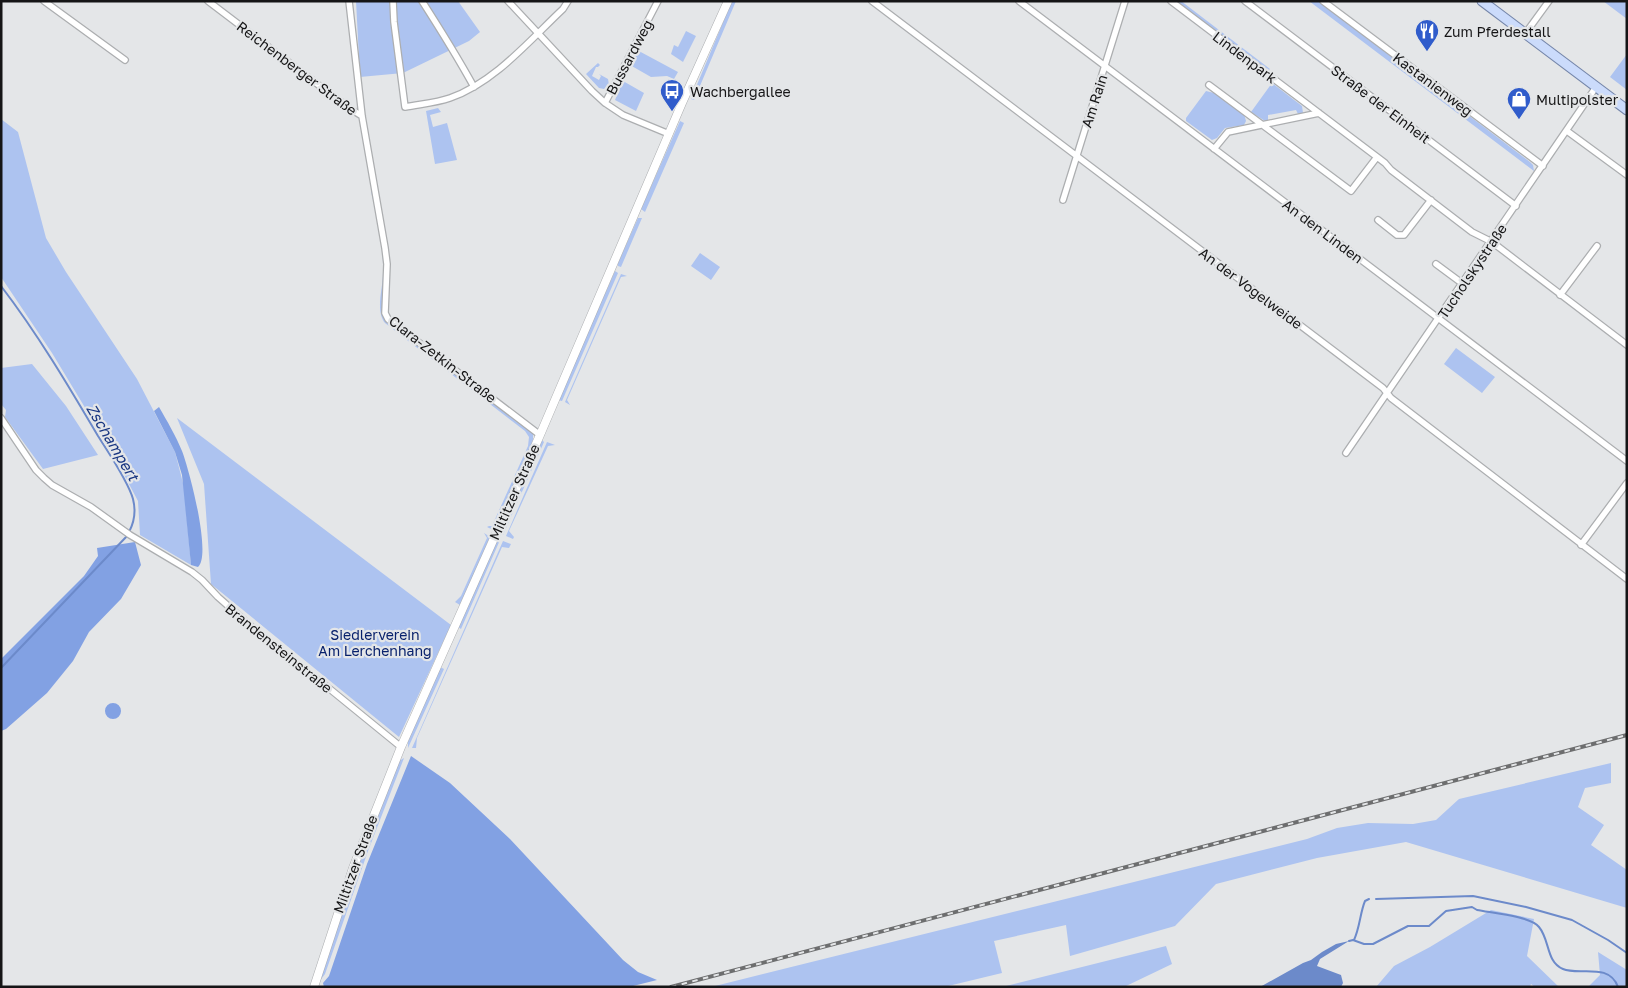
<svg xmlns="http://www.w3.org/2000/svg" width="1628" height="988" viewBox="0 0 1628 988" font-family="'Golos Text',sans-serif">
<rect width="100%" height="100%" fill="#e4e6e8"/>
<path fill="#adc3f0" d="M356 1H458L480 32 469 41 403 73 360 77Z
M732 1H736L694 100 691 99Z
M1174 1H1181L1270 69 1268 71Z
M1309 1H1318L1530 162 1533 165 1534 171Z
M1603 1H1627V19Z
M686 31 696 36 683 62 671 54 674 45 678 47Z
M637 50 678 72 674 79 667 76 651 77 630 65Z
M1627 54V90L1610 77Z
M598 63 600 65 598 67H596L592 76 599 80 601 76 599 74 608 79 609 85 604 89 599 88 586 74Z
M623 81 644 93 636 111 615 100Z
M1272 83 1302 106 1303 113 1298 114 1296 110 1268 115V120L1265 121 1251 112Z
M1206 91 1218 94 1244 114 1246 121 1244 125 1225 128 1217 138 1212 140 1186 121V118Z
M438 108 441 112 430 115 433 127 447 123 457 160 435 164 426 111Z
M1 119 18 132 46 238 66 272 137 379 175 452 184 487 191 565 140 535 138 501 113 454 52 353 1 277Z
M680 121 684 123 645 212 641 209Z
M371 191 374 193 384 248 385 275 383 312 533 434V440L530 448 493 530 487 527 489 526H492L528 446 529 437 525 431 385 323C375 310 383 289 383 273 384 246 377 218 371 191Z
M638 218H642L621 267 618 266V263Z
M700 253 720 267 711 280 691 266Z
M615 271 618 273 562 401 558 400Z
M621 274 627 276 621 277 567 400 570 405 565 402Z
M1456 348 1495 377 1482 393 1444 364Z
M32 364 66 406 98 455 43 469 5 417 6 410 1 404V368Z
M177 418 451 625 399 737 211 584 204 484Z
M541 439 544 442 503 535 500 533Z
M547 442 555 445 548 446 509 531 514 537 513 539 506 536Z
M484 533 490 537 460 605 455 602 461 596 487 538Z
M497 539 500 540 461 629 458 627Z
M503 541 511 544 509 548 502 547 417 738 416 748H412Z
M440 667 444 669 408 748V741Z
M404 758 368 851 325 974 319 982 357 868 399 761Z
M1611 763V783L1585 788 1578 807 1604 825 1591 845 1627 870V908L1406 842 1317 858 1216 884 1175 926 1070 956 1066 925 994 941 1002 973 944 987H711L1307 839 1337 828 1368 823 1413 824 1436 820 1459 799Z
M1491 910 1534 919 1527 956 1559 987H1535L1531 984 1530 987H1376L1394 966 1430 947Z
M1166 946 1172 964 1124 987H1002Z
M1598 952 1627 970V987H1588L1600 975Z"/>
<path fill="#82a1e3" d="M159 407C167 421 176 436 182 451 189 469 212 555 198 567L191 565 182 475 175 452 154 411Z
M135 542 141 565 121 599 89 632 73 661 47 693 6 729 1 731V659L84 576 98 556 97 548Z
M105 711a8 8 0 1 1 16 0a8 8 0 1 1-16 0Z
M411 756 450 783 510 839 623 960 638 972 657 980 629 987H324L323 983 329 976 367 864Z"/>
<path fill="#6c8aca" d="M1349 941 1320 959 1317 966 1341 975 1343 983 1341 987H1260L1303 963 1311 960 1322 952 1336 944Z"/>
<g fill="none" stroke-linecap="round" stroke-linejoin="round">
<path stroke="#6c8aca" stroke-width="2" d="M1 286C37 333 68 385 98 436 108 452 128 481 133 499 136 511 135 521 129 532
M1 668 127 536
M1376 899 1473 896 1526 907 1572 920 1608 940 1627 953
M1354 940C1360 927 1360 913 1365 901L1369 899
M1349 941 1353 940 1364 944H1373L1408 926H1429L1446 911 1472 907 1477 910C1492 913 1530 916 1539 927 1550 940 1546 962 1563 969 1579 976 1609 962 1618 987"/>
<g stroke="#acaeb0" stroke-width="8">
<path id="minor" d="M44 1 125 60
M208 1 349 108 362 116
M349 1 362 116 385 248 387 264 385 313 388 319 540 435
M393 1 394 22 405 107C420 104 436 103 450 98 494 83 530 40 563 9L568 1
M422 1C440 29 458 58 474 87
M508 1 592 91 605 103
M658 1 605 103 623 115 669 134
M872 1 1383 388 1391 398 1627 579
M1019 1 1627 461
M1171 1 1385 163 1391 170 1472 232 1492 242 1627 345
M1245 1 1516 206
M1323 1 1543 166
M1525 34 1549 1
M1209 85 1351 191 1377 157
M1567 131 1627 175
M1214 149 1228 132 1319 113
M1063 200 1125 1
M1378 220 1397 235H1404L1431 200
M1436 264 1463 284
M1560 295 1597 246
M1 418 36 470 44 478 52 485 91 507 130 535 192 572 202 580 218 597 294 664 320 681 401 747
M1346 453 1596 87
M1581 545 1627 483"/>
</g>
<g stroke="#acaeb0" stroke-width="9">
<path id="tertiary" d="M314 987 353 868 401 747 540 435 682 103 728 1"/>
</g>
<g stroke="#7586a9" stroke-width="11">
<path id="primary" d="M1482 1 1627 110"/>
</g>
<use href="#minor" stroke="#fff" stroke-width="5.5"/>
<use href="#tertiary" stroke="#fff" stroke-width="8"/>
<use href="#primary" stroke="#cbdbfb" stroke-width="9"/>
<g stroke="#6d6e6f" stroke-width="4">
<path id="rail" d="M671 987 1627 735"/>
</g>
<use href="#rail" stroke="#e4e6e8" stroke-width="2" stroke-dasharray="5.5" stroke-linecap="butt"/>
</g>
<defs>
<g id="restaurant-pin" transform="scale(1.25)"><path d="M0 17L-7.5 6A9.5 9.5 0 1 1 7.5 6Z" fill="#305ccb" stroke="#e4e6e8"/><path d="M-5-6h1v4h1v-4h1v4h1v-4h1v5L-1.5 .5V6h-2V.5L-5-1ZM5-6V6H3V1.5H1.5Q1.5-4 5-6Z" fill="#fff"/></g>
<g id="bus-pin" transform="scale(1.25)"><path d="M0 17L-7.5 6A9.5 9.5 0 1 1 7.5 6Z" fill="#305ccb" stroke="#e4e6e8"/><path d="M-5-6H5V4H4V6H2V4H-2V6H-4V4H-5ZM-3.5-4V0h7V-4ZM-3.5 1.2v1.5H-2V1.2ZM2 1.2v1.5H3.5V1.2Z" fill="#fff"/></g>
<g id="shop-pin" transform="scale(1.25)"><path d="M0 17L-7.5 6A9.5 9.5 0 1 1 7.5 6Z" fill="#305ccb" stroke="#e4e6e8"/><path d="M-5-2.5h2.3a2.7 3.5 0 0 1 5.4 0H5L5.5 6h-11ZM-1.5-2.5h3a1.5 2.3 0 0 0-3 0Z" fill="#fff"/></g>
</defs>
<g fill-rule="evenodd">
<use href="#restaurant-pin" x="1427" y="31"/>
<use href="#bus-pin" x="672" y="91"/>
<use href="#shop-pin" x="1519" y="99"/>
</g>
<g text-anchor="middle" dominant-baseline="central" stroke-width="4.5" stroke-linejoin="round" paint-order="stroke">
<g font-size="14" fill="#151516" stroke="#e4e6e8" text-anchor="start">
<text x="1444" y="31">Zum Pferdestall</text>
<text x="690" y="91">Wachbergallee</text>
<text x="1536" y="99">Multipolster</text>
</g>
<g font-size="14" fill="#151516" stroke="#e4e6e8">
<text transform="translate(629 57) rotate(-62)">Bussardweg</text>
<text transform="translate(1245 57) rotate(37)">Lindenpark</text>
<text transform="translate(297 68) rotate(37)">Reichenberger Straße</text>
<text transform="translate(1433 84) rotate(37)">Kastanienweg</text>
<text transform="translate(1094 101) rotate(-72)">Am Rain</text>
<text transform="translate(1381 104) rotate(37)">Straße der Einheit</text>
<text transform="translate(1323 231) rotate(37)">An den Linden</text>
<text transform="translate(1472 271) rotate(-56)">Tucholskystraße</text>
<text transform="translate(1251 288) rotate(37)">An der Vogelweide</text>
<text transform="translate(443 359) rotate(38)">Clara-Zetkin-Straße</text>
<text transform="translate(514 492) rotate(-66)">Miltitzer Straße</text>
<text transform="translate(279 648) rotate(39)">Brandensteinstraße</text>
<text transform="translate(355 864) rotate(-70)">Miltitzer Straße</text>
</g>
<g font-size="14" fill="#08216c" stroke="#e4e6e8">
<text x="375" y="634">Siedlerverein<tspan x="375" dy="16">Am Lerchenhang</tspan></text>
</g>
<g font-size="15" font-style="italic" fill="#183682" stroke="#e4e6e8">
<text transform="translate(113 442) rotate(59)">Zschampert</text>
</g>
</g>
<rect width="1628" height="988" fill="none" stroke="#151516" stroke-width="5"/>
</svg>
